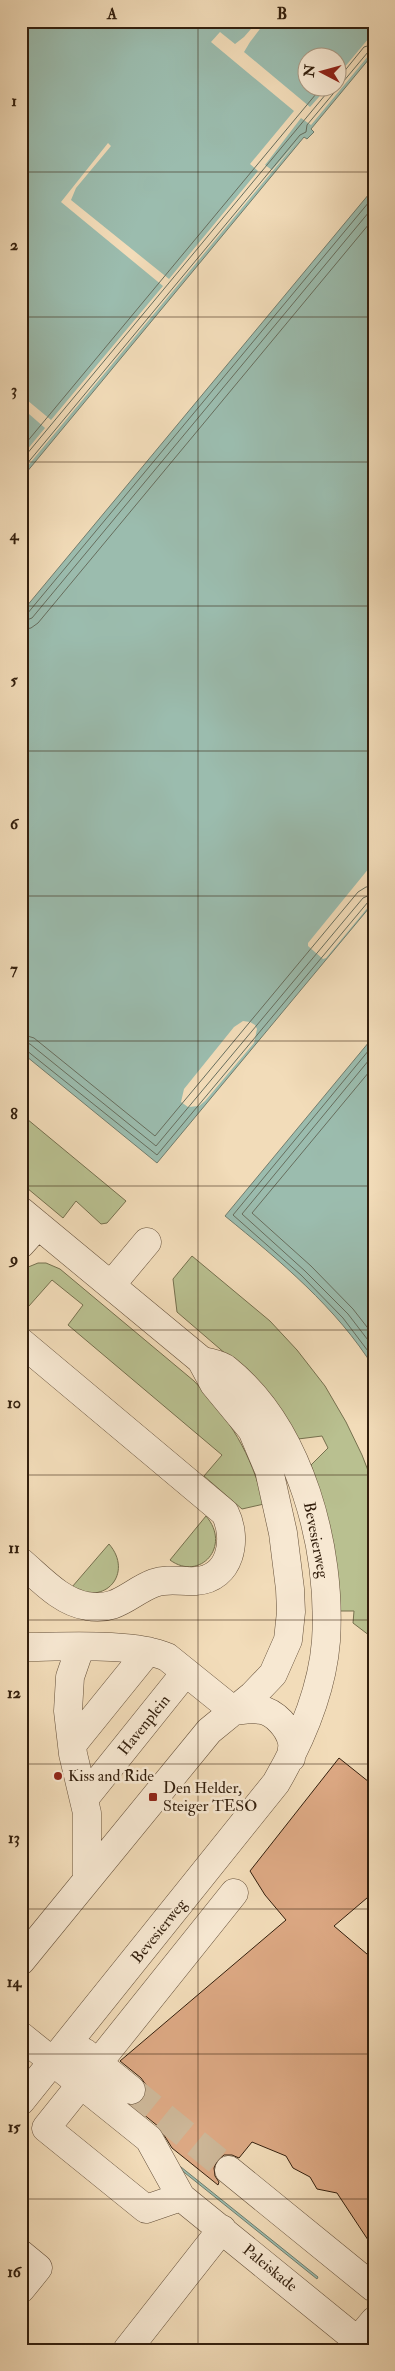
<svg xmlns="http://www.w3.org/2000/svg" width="395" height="2371" viewBox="0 0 395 2371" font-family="'IM FELL Double Pica',serif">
<rect width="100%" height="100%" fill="#f2dcb9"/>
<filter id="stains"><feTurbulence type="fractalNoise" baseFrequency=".004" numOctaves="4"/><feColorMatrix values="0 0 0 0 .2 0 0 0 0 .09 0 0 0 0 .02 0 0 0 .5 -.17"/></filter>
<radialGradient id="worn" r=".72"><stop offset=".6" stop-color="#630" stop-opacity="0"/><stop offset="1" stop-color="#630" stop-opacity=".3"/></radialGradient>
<path fill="#b9c090" stroke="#76704e" d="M21 1114 126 1201 107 1223 101 1224 76 1201 63 1218 21 1183Z
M192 1256 270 1321 297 1350 325 1386 346 1422 362 1455 374 1486V1639L353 1623 354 1611H337L325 1510 311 1465 328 1448 322 1436 298 1439 234 1361 177 1312 173 1279Z
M38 1263H46L60 1269 194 1381C230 1419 251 1453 264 1504L242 1509 204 1476 222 1455 68 1325 83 1305 52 1280 21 1315V1270Z
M206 1516C232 1546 200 1582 170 1560Z
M109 1544C134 1573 105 1607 72 1587Z"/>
<path fill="#9bbcae" stroke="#717d6e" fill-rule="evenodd" d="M21 21H374V53L311 129 314 132 307 139 304 137 21 479ZM308 58H338V88H308Z
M374 188V902L157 1163 21 1052V613Z
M374 1036V1368C337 1308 279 1260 225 1216Z
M176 2163 318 2277 317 2279 175 2165Z"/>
<path fill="#f2dcb9" d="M258 21H266L250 42 244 52 310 107 327 88H338V75L374 32V49L311 125 301 118 265 165 272 170 300 138 21 474V457L45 428 21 407V395L51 420 163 286 61 202 108 143 111 146 76 188 71 200 169 279 258 171 250 164 294 111 211 42 220 32 235 44 244 37Z
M374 862V900L326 958 323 959 308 946V943Z
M243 1021 250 1022 255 1025 257 1029 254 1043 205 1101 199 1106 188 1107 181 1102 184 1089 234 1027Z"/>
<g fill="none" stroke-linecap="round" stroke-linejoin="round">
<path stroke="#676e5e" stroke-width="1" d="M338 79 364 47 374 44
M21 449 321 88
M21 461 331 88
M21 471 300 135 306 132 307 125 368 52 374 50
M21 616 27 614 374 196
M21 622 32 618 374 206
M21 630 31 628 38 623 374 218
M21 1034 34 1038 155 1136 358 892 366 887 374 886
M21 1042 30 1044 156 1146 363 898 374 893
M374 1044 233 1215 301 1275 343 1318 374 1359
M21 1048 26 1050 157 1155 368 902 374 900
M374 1054 242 1214 305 1271 348 1314 374 1348
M374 1066 252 1213 311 1266 353 1309 374 1336"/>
</g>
<path fill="#dca883" stroke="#331f0d" d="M339 1758 374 1786V1892L334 1926 374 1960V2249L337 2193 317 2189 310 2177 293 2168 286 2156 252 2142 239 2158 232 2155H224L217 2161 214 2168 215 2176 219 2182 218 2185 172 2148 159 2127 132 2105 143 2099 146 2093V2085L141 2078 120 2061 286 1920 265 1895 250 1871Z"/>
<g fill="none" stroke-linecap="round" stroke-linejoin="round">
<path stroke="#ccb697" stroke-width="28" stroke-dasharray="28 14" stroke-linecap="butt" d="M131 2090 229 2170"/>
<g stroke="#634e38" stroke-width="29">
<path id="minor" d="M21 1211 201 1360C209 1363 220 1364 226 1369 301 1429 332 1549 326 1641 322 1692 301 1740 276 1783L21 2101
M21 1244 38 1225
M111 1285 147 1242
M21 1342 225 1513C238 1539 231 1579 196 1581 182 1582 168 1578 154 1583 130 1592 117 1612 87 1606 61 1602 41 1579 21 1562
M21 1647C60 1647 134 1642 167 1657L234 1711
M80 1648 70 1677 68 1711 73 1754 87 1813V1880
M234 1711C243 1710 252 1708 261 1710 275 1712 289 1728 292 1742 293 1747 291 1753 291 1758
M72 1745 148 1651
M84 1799 185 1673
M21 1961 209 1731 253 1695 273 1674 288 1640 291 1612 290 1589 283 1533 269 1470 252 1430 214 1384 201 1360
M21 2036 149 2139 181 2197 369 2350
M84 2052 131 2090
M229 2170 374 2288
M181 2197 146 2209 46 2128 234 1893
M21 2254 38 2268 21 2289
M358 2340 374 2321
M127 2350 222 2229"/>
</g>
<use href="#minor" stroke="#f7e8d2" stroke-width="28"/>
</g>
<path fill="none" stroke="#331f0d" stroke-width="1" stroke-opacity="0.55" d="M198 21V2350M21 172H374M21 317H374M21 462H374M21 606H374M21 751H374M21 896H374M21 1041H374M21 1186H374M21 1330H374M21 1475H374M21 1620H374M21 1764H374M21 1909H374M21 2054H374M21 2199H374"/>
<g fill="#8f2418" stroke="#f7e8d2" stroke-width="2">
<circle cx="58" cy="1776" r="5"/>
<rect x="148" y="1792" width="10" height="10" rx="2.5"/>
</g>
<g text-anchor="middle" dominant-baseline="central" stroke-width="5" stroke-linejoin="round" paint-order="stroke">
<g font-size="16" fill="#331f0d" stroke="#f7e8d2">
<text transform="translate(316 1540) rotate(79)">Bevesierweg</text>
<text transform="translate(144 1725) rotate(-51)">Havenplein</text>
<text transform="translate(159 1931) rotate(-51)">Bevesierweg</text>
<text transform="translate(270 2268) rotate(39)">Paleiskade</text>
</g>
<g font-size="16" fill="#331f0d" stroke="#f7e8d2" text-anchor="start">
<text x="68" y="1776">Kiss and Ride</text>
<text x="163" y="1788">Den Helder,<tspan x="163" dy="18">Steiger TESO</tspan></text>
</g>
</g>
<rect width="395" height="2371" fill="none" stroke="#f2dcb9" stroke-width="55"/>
<g transform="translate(322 72) rotate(276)"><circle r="24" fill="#f7e8d2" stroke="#a99883"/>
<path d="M0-4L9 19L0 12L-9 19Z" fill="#8f2418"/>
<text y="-8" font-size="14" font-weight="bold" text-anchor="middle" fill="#331f0d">N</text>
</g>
<rect x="28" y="28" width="340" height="2316" fill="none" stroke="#331f0d" stroke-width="2"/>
<g font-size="16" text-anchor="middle" font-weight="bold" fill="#331f0d">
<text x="112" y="19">A</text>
<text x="282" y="19">B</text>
<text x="14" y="106">1</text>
<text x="14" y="250">2</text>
<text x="14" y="395">3</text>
<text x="14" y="540">4</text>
<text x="14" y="685">5</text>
<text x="14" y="829">6</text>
<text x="14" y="974">7</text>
<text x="14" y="1119">8</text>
<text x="14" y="1264">9</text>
<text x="14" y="1408">10</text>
<text x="14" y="1553">11</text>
<text x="14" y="1698">12</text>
<text x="14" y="1843">13</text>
<text x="14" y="1987">14</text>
<text x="14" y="2132">15</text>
<text x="14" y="2277">16</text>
</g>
<rect width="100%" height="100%" filter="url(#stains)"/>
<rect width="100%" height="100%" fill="url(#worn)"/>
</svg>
